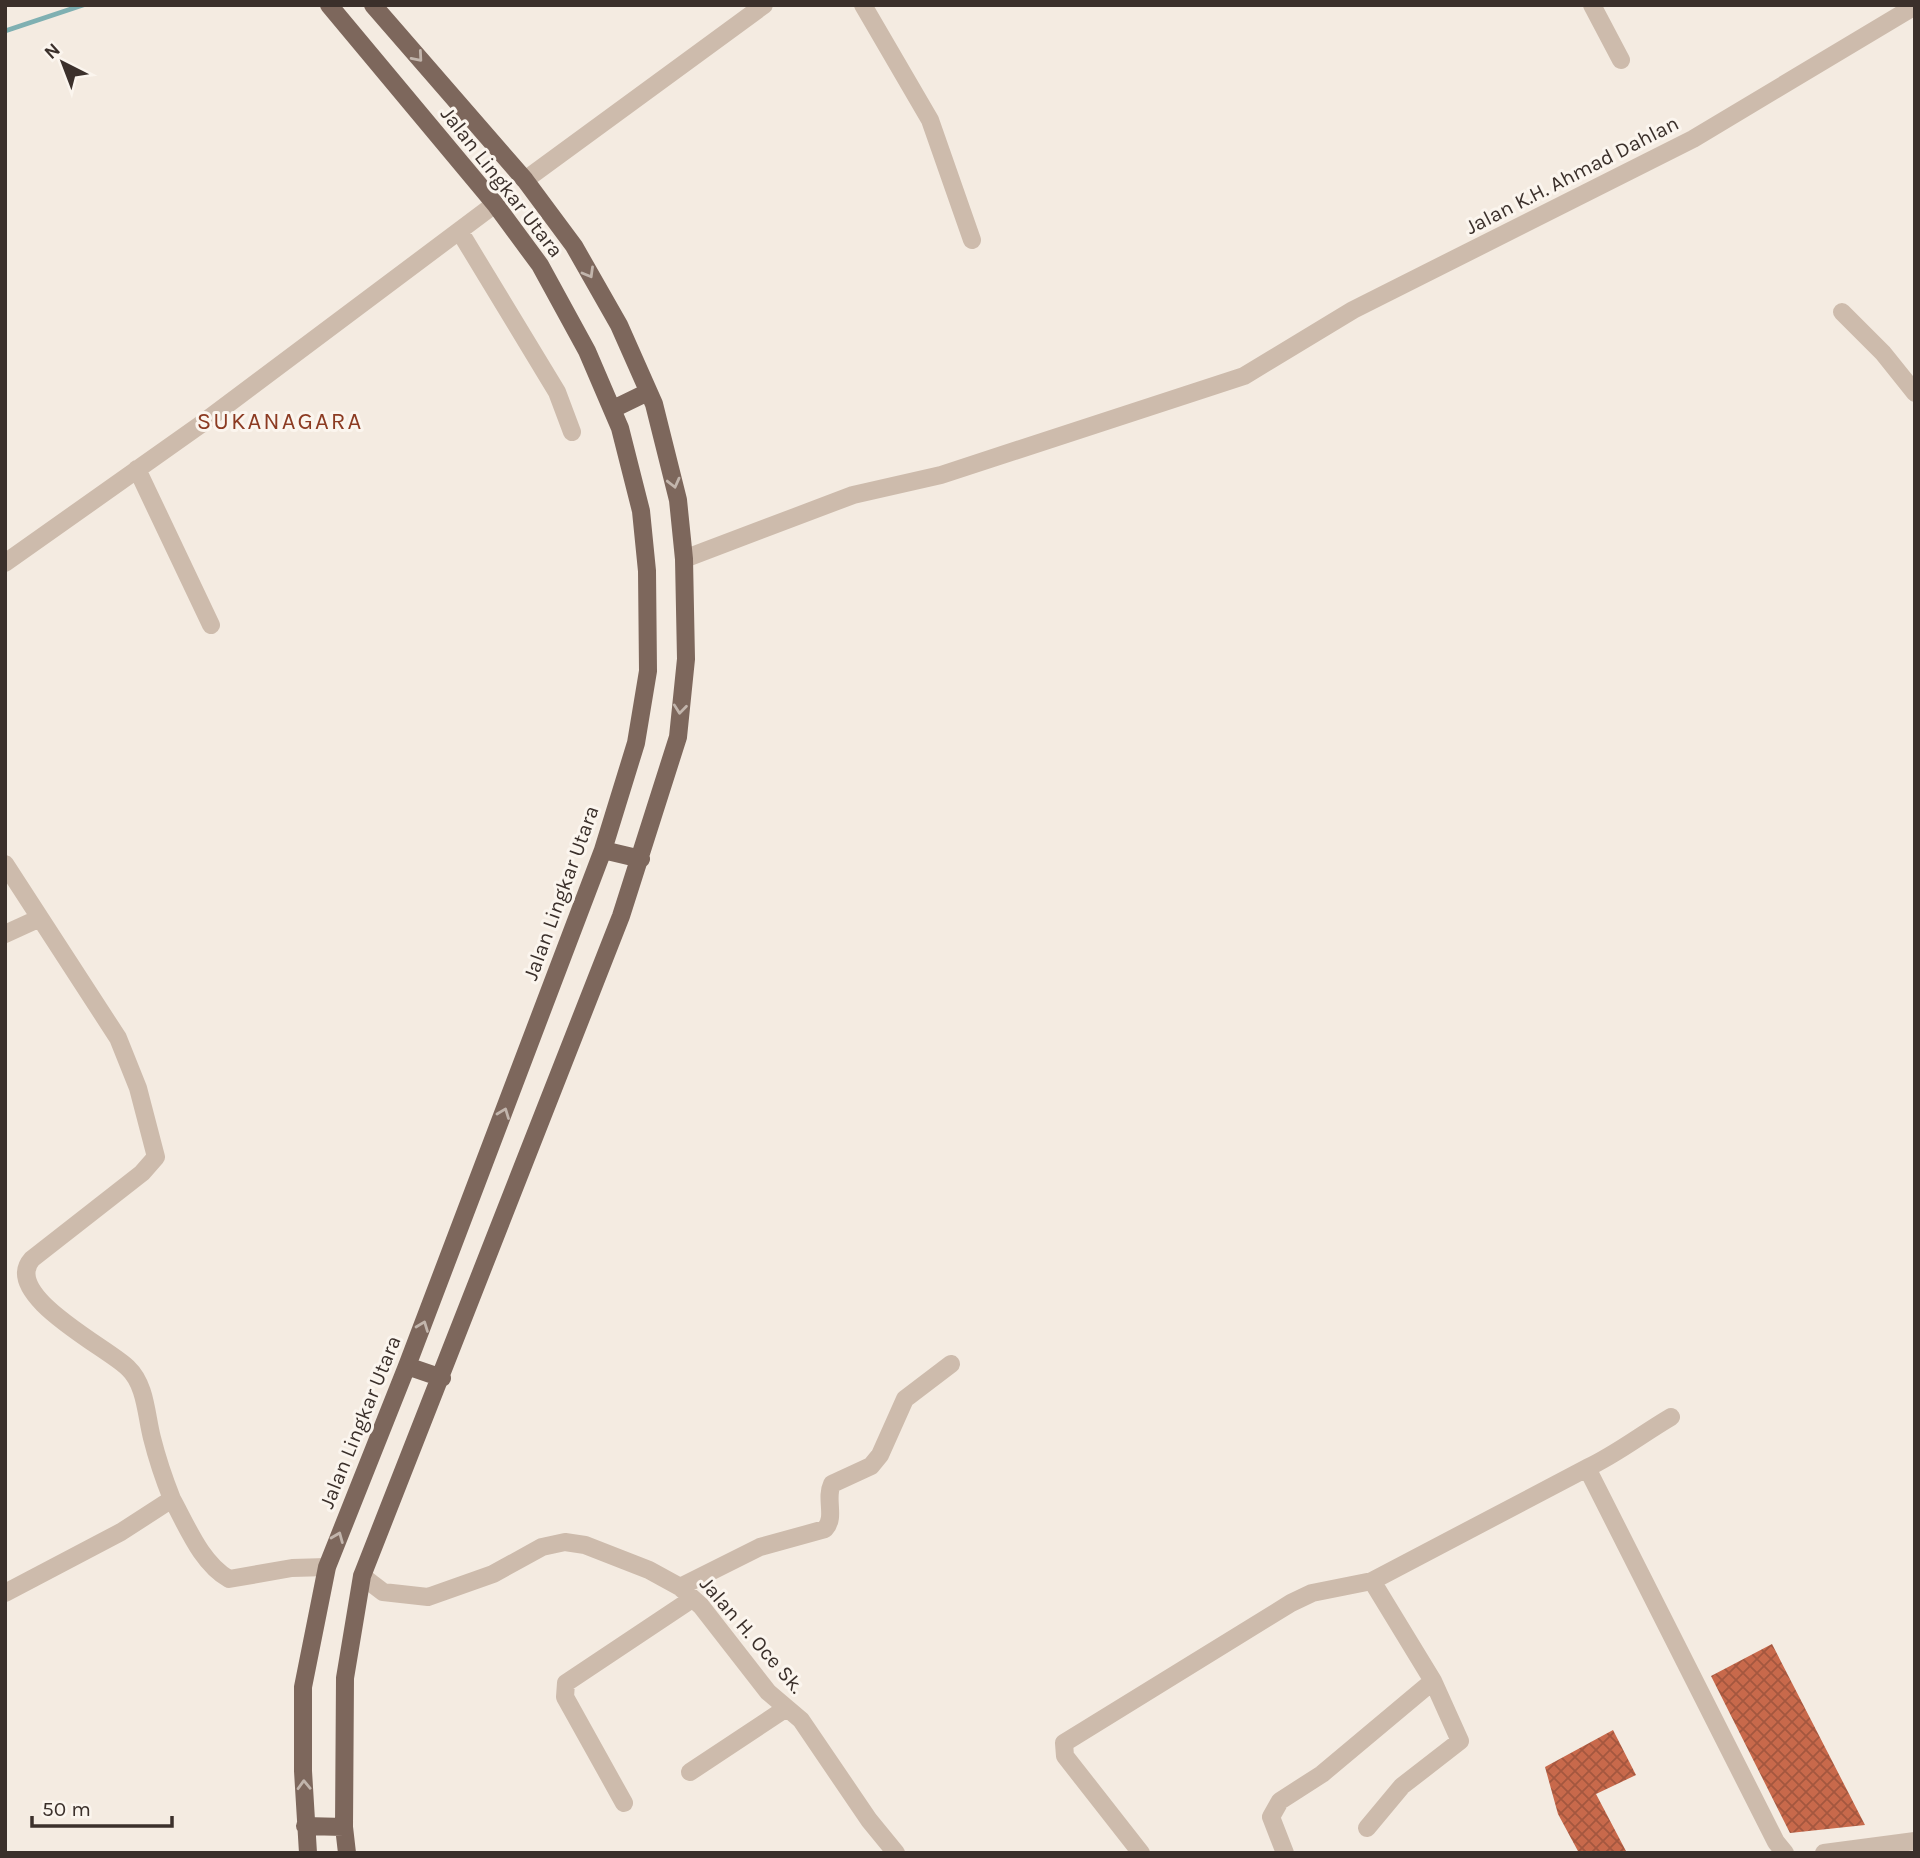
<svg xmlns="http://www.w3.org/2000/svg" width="1920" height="1858" viewBox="0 0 1920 1858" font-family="Karla,sans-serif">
<defs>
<pattern id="building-cross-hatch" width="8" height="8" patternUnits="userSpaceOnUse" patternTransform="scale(1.75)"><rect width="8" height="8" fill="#c8694b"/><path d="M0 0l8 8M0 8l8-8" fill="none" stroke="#a4573f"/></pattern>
</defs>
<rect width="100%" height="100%" fill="#f4ebe1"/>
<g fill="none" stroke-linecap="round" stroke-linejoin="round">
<path stroke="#7fb0b2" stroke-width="5" d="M5 31 83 5"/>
</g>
<path fill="url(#building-cross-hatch)" d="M1772 1644 1865 1825 1790 1833 1711 1676Z
M1613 1730 1636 1775 1596 1794 1627 1853H1579L1558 1814 1545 1767Z"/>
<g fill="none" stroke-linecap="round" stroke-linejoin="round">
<path stroke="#cdbbac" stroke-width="18" d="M863 5 930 120 972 240
M1592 5 1621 60
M525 180 764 5
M460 232 557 392 572 432
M1842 312 1883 353 1915 393
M137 469 211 625
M684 559 853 495 941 475 1244 376 1353 310 1693 139 1915 6
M5 563 200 425 495 204
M5 864 118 1038 138 1088 156 1157 142 1173 32 1259C0 1295 110 1349 128 1368 146 1385 146 1415 152 1438 157 1458 164 1479 172 1499L121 1532 5 1593
M5 934 40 918
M1587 1468C1617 1454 1642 1434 1671 1417
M172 1499C187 1526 201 1563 229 1579L292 1568 327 1567
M362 1576 383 1592 428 1597 493 1574 542 1547 565 1542 585 1545 649 1570 680 1587 701 1606 768 1692 801 1720 869 1820 896 1853
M680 1587 760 1547 825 1529C836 1517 825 1499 832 1484L871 1466 880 1455 905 1399 951 1364
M690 1772 785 1709
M624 1803 565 1697 566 1683 692 1599
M1367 1828 1402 1786 1460 1741 1433 1681
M1141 1853 1065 1756 1064 1743 1291 1603 1312 1593 1372 1581 1587 1468 1776 1842 1785 1853
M1285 1853 1271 1817 1280 1801 1322 1774 1433 1681 1372 1581
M1824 1853 1915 1841"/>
<path stroke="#7d675c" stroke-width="18" d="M613 409 648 392
M603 850 641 859
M407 1366 442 1378
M305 1826 344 1827
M308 1853 303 1771V1687L327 1567 407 1366 603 850 636 743 648 671 647 571 641 511 620 428 587 351 540 265 495 204 329 5
M347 1853 344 1827 345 1678 362 1576 621 916 678 737 686 659 684 559 678 500 654 404 619 325 574 246 525 180 373 5"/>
</g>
<defs><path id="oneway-chevron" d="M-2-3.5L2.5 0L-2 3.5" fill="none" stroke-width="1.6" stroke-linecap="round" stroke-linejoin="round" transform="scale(1.75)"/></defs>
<g stroke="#c2b5ac">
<use href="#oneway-chevron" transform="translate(418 57) rotate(49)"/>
<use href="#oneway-chevron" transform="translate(589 273) rotate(60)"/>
<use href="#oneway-chevron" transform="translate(674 483) rotate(76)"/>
<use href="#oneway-chevron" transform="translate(680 709) rotate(96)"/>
<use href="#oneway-chevron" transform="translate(504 1113) rotate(-69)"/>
<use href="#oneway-chevron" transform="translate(423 1326) rotate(-69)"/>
<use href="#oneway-chevron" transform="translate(338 1537) rotate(-68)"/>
<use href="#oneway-chevron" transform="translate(304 1785) rotate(-92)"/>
</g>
<g text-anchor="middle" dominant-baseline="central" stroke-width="6" stroke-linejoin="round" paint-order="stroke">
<g font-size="21" fill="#3b302b" stroke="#fbf5ee">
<text transform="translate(1572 175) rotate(-27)">Jalan K.H. Ahmad Dahlan</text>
<text transform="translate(502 182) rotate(52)">Jalan Lingkar Utara</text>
<text transform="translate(561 893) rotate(-70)">Jalan Lingkar Utara</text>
<text transform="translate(360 1422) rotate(-68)">Jalan Lingkar Utara</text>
<text transform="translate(752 1635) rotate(49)">Jalan H. Oce Sk.</text>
</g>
<g font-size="24" letter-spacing="2" fill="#8c3b22" stroke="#fbf5ee">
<text x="280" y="421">SUKANAGARA</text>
</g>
</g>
<rect width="1920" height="1858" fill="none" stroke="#3b302b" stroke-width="14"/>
<g transform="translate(63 63) rotate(318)" stroke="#fbf5ee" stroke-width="5" paint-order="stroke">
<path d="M0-5L12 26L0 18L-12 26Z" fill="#3b302b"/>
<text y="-10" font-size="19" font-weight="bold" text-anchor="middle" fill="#3b302b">N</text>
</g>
<path d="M32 1816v10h140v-10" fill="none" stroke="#3b302b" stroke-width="3.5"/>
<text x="42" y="1816" font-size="21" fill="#3b302b" stroke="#fbf5ee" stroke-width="5" paint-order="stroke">50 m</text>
</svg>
